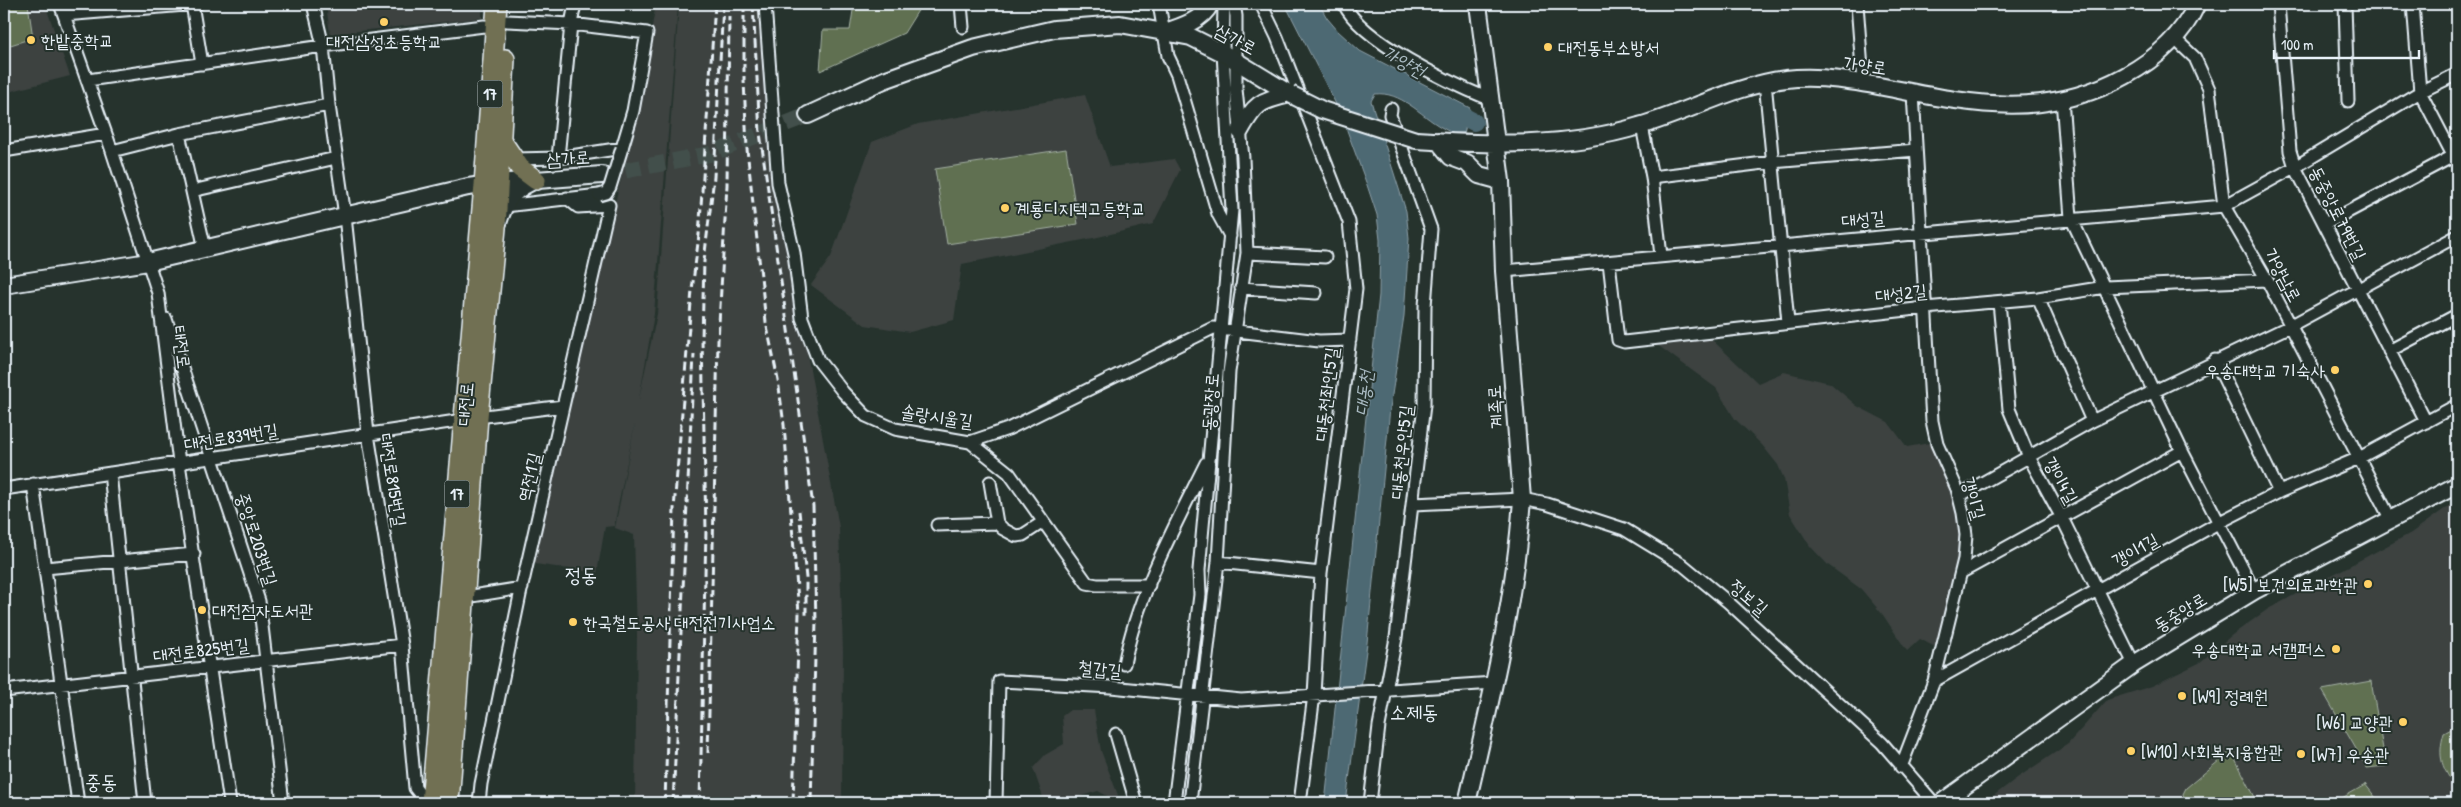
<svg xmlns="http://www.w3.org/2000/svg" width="2461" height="807" viewBox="0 0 2461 807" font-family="'Patrick Hand','Poor Story',sans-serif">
<rect width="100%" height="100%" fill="#26332d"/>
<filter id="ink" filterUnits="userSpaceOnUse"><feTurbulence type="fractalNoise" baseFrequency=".02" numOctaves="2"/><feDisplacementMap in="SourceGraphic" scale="10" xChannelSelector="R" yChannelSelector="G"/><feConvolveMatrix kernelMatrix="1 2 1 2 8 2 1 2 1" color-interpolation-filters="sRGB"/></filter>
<g filter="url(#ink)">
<path fill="#3c4240" d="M4 4H45L70 76 4 93Z
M326 4H482V18L330 34Z
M656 4H678L654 314 639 399 657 314 679 4H761L773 168 839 527 843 651 842 803H635L637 634 634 535 615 528 635 423 614 526 605 527 597 573 535 564 575 369 636 116Z
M1085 95 1110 167 1174 159 1180 170 1153 224 1098 237 962 264 954 320 910 332 865 325 811 285 831 257 872 142 918 124Z
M1708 336 1758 383 1784 372 1830 383 1857 406 1888 422 1907 447 1935 442 1954 497 1964 537 1937 648 1920 639 1907 651 1883 615 1861 589 1828 565 1810 546 1790 514 1784 479 1778 465 1762 445 1735 419 1716 388 1656 344Z
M2457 500V803H1984L2017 778 2068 744 2107 700 2152 686 2199 663 2232 635 2268 609 2411 533Z
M1070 710H1094L1101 751 1118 795 1113 799 1098 791 1059 803H1045L1033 768 1045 755 1064 744 1062 716Z"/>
<path fill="#607051" stroke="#a4b0a4" d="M4 4H28L33 38 4 47Z
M854 4H922L904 33 820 71 823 30H850Z
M1066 149 1078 224 947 244 935 169Z
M2371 681 2386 766 2367 768 2322 690Z
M2457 726V788C2442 769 2437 757 2444 733Z
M2231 751 2258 803H2186L2183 794 2186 788Z
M2365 784 2380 803H2333L2365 785Z"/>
<path fill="#4e6973" stroke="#8c9fa8" d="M1285 4H1319L1327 18 1338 31 1360 51 1470 108 1463 138C1456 135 1448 131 1441 127 1420 115 1401 91 1375 94L1371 101 1406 211 1409 238 1404 316 1390 408 1367 643 1346 803H1325L1379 295 1380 240 1377 215 1367 185 1341 114Z"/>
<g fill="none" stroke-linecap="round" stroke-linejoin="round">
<path stroke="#4e6973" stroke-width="18" d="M1446 107 1474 122"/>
<path stroke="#43504b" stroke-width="16" stroke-dasharray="16 8" stroke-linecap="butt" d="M602 175 710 154 808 115"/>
<g stroke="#e8f1f8" stroke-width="15">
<path id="street" d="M60 4 112 151 158 293 179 463 230 803
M192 4 202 64
M313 4 323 46 329 105 345 216 368 434 402 645 415 788 427 803
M765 4 778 183 794 253 802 318 818 360 843 392 866 416 895 429 970 442 1008 429 1213 328 1319 341 1350 340
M961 4 963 27
M1159 4 1168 56 1177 75 1218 214 1230 236
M1261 4 1277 37 1349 222 1356 289 1321 573 1314 695 1300 803
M1344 4C1362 42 1450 83 1489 99
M1857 4 1863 82
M2278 4 2290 151 2295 167 2426 422
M2345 4 2348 101
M2413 4 2420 92 2457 163
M64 15 197 4
M507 21 571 24 647 33 633 111 622 148 558 158 515 159
M2175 39 2195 58 2209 89 2224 206 2267 280 2391 520
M88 80 323 46 484 26 495 27
M1765 82 1788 322
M2062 99 2071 218 2182 451 2254 591
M1642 126 1652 177 1661 256
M179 134 205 249
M4 151 106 134
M112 151 179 134 329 105
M558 158 571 24 575 4
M1652 177 1772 162 1916 150
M192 191 336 158
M505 206 599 195
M2325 224 2457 154
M1247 253 1325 257
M1609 262 1618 340 1624 342 1925 308 2038 298 2105 287 2267 280
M1504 271 2224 206 2295 167 2420 92 2457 74
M1241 288 1316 293
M2038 298 2092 421
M1999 302 2009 409 2029 457 2062 518 2134 664
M166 319 259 601 283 803
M2389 351 2457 315
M2215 360 2279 492
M478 417 563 406
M970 442 1009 473 1087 583 1097 585H1149
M110 473 145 803
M990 482 997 523 1003 529 1016 536 1023 535 1043 522
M33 484 78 803
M4 489 463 420
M1959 496 2092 421 2290 326 2457 236
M1413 504 1522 499 1547 504 1624 529 1683 565 1728 602 1882 743 1934 803
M937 525 997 523
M1218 562 1321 573
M45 568 194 554
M1962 572 2182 451
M466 597 522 588
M1124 664C1138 593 1174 528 1206 463
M1934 681 2218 523 2279 492 2359 458 2457 405
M4 691 402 645
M1116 734 1136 803
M1901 767 1934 681 1964 559 1966 535 1963 513 1957 489 1937 444 1932 421 1913 93
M479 803 481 784 520 595 609 205 578 207 567 198
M996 803 999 681 1111 687 1241 700 1494 683
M1174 803 1200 595 1199 570 1232 210 1223 53 1224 4
M1190 803 1218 562 1229 372 1247 253 1243 158 1236 89V16L1234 4
M1370 803 1379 726 1396 638 1424 405 1425 306 1431 229 1390 115 1391 109"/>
</g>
<g stroke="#e8f1f8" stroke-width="20">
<path id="secondary" d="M1165 32C1181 27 1203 20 1210 4
M808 115 884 80 973 48 1054 29 1120 24 1191 37 1223 53 1290 94
M1240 131C1255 104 1259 101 1290 94
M1416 140C1490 145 1567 148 1639 126 1689 112 1733 86 1786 79 1821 75 1859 82 1894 89 1976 105 2047 119 2125 76 2156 59 2182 36 2197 4
M1438 141 1451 157 1467 163 1479 175 1501 181
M498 223C505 201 511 192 531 182
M4 285 148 262 468 187 497 183 602 175
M1467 803C1490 703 1515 602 1522 499L1504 271 1501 181 1478 4
M1941 803 2134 664 2254 591 2457 485"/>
</g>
<g stroke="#e8f1f8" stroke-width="22">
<path id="primary" d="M501 140 520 168 536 180
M431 803 484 185 497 4
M449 803 478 417 496 228 505 59"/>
</g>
<use href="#street" stroke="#26332d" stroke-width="11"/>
<use href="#secondary" stroke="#26332d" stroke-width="16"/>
<use href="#primary" stroke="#716f52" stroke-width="19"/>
<path stroke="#e8f1f8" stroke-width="3" stroke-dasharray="8 4" stroke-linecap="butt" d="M744 4V80L747 149 766 322 778 380 784 425 799 613 793 803
M753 4 760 133 813 506 816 621 811 803
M799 511 806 578V616
M708 753 718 341 727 185 729 16
M665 803 674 509 692 290 699 235 715 4
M673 803 694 354
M700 803 706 530 702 339 704 261 714 177 723 4"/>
<g stroke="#e8f1f8" stroke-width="15" stroke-linecap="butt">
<path id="street-bridge" d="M599 195 606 193 610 187 622 148"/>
</g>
<g stroke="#e8f1f8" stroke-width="20" stroke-linecap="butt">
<path id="secondary-bridge" d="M1290 94 1322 110 1416 140"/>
</g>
<use href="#street-bridge" stroke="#26332d" stroke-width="11"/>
<use href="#secondary-bridge" stroke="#26332d" stroke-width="16"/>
</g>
</g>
<g fill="#ffd166" stroke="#26332d" stroke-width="2">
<circle cx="384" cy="22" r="5"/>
<circle cx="31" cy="40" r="5"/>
<circle cx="1548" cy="47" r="5"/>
<circle cx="1005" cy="208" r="5"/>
<circle cx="2335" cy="370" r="5"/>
<circle cx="2368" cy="584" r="5"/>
<circle cx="202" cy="610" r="5"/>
<circle cx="573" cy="622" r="5"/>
<circle cx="2336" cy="649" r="5"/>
<circle cx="2182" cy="696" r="5"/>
<circle cx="2403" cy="722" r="5"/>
<circle cx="2131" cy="751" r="5"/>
<circle cx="2301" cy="754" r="5"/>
</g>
<g text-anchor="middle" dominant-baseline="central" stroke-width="4" stroke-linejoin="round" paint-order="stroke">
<g fill="#26332d" stroke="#aeb8bb" stroke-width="1">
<rect x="477.5" y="80.5" width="25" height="27" rx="4"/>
<rect x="444.5" y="480.5" width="25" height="27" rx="4"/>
</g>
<g font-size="16" font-weight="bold" fill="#e8f1f8">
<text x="490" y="94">17</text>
<text x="457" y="494">17</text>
</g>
<g font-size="18" fill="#e8f1f8" stroke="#26332d">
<text transform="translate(1236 39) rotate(29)">삼가로</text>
<text transform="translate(1865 65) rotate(8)">가양로</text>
<text transform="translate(568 158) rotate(-4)">삼가로</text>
<text transform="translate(2338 213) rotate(63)">동중앙로79번길</text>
<text transform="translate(1863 219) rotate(-5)">대성길</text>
<text transform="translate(2283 275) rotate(62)">가양남로</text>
<text transform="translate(1901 293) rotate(-6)">대성2길</text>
<text transform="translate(182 347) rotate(83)">태전로</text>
<text transform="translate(1326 394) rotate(-83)">대동천좌안5길</text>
<text transform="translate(1210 402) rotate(-86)">동광장로</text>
<text transform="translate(465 404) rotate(-85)">대전로</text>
<text transform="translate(1495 407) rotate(-94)">계족로</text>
<text transform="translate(937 416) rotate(8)">솔랑시울길</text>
<text transform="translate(231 437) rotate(-9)">대전로839번길</text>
<text transform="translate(1401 452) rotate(-84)">대동천우안5길</text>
<text transform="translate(529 477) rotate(-77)">역전1길</text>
<text transform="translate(393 480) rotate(81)">대전로815번길</text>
<text transform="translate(2061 480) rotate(61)">갱이4길</text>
<text transform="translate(1974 498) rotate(74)">갱이길</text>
<text transform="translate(257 539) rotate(72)">중앙로203번길</text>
<text transform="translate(2135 550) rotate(-29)">갱이1길</text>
<text transform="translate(1749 597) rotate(41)">정보길</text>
<text transform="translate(2180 612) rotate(-31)">동중앙로</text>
<text transform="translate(201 650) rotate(-7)">대전로825번길</text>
<text transform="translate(1100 669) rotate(5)">철갑길</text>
</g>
<g font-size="18" fill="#e8f1f8" stroke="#26332d" text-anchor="start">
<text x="41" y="40">한밭중학교</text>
<text x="384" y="41" text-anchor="middle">대전삼성초등학교</text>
<text x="1558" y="47">대전동부소방서</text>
<text x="1015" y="208">계룡디지텍고등학교</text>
<text x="2325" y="370" text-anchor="end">우송대학교 기숙사</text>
<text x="2358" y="584" text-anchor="end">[W5] 보건의료과학관</text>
<text x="212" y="610">대전점자도서관</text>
<text x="583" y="622">한국철도공사 대전전기사업소</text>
<text x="2326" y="649" text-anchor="end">우송대학교 서캠퍼스</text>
<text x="2192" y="696">[W9] 정례원</text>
<text x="2393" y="722" text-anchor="end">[W6] 교양관</text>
<text x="2141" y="751">[W10] 사회복지융합관</text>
<text x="2311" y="754">[W7] 우송관</text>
</g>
<g font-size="19" font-style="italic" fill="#aabbc3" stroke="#26332d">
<text transform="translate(1404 61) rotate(29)">가양천</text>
<text transform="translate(1363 393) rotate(-83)">대동천</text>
</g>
<g font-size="20" fill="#e8f1f8" stroke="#26332d">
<text x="581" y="574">정동</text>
<text x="1414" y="711">소제동</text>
<text x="101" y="781">중동</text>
</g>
</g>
<rect width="2461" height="807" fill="none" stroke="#26332d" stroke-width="20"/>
<rect x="10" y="10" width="2441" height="787" fill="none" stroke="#e8f1f8" stroke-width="2" filter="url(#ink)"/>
<path d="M2274 50v8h145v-8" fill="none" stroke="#e8f1f8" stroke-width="2.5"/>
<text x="2281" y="50" font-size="15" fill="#e8f1f8" stroke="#26332d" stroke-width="4" paint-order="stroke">100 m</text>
</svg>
